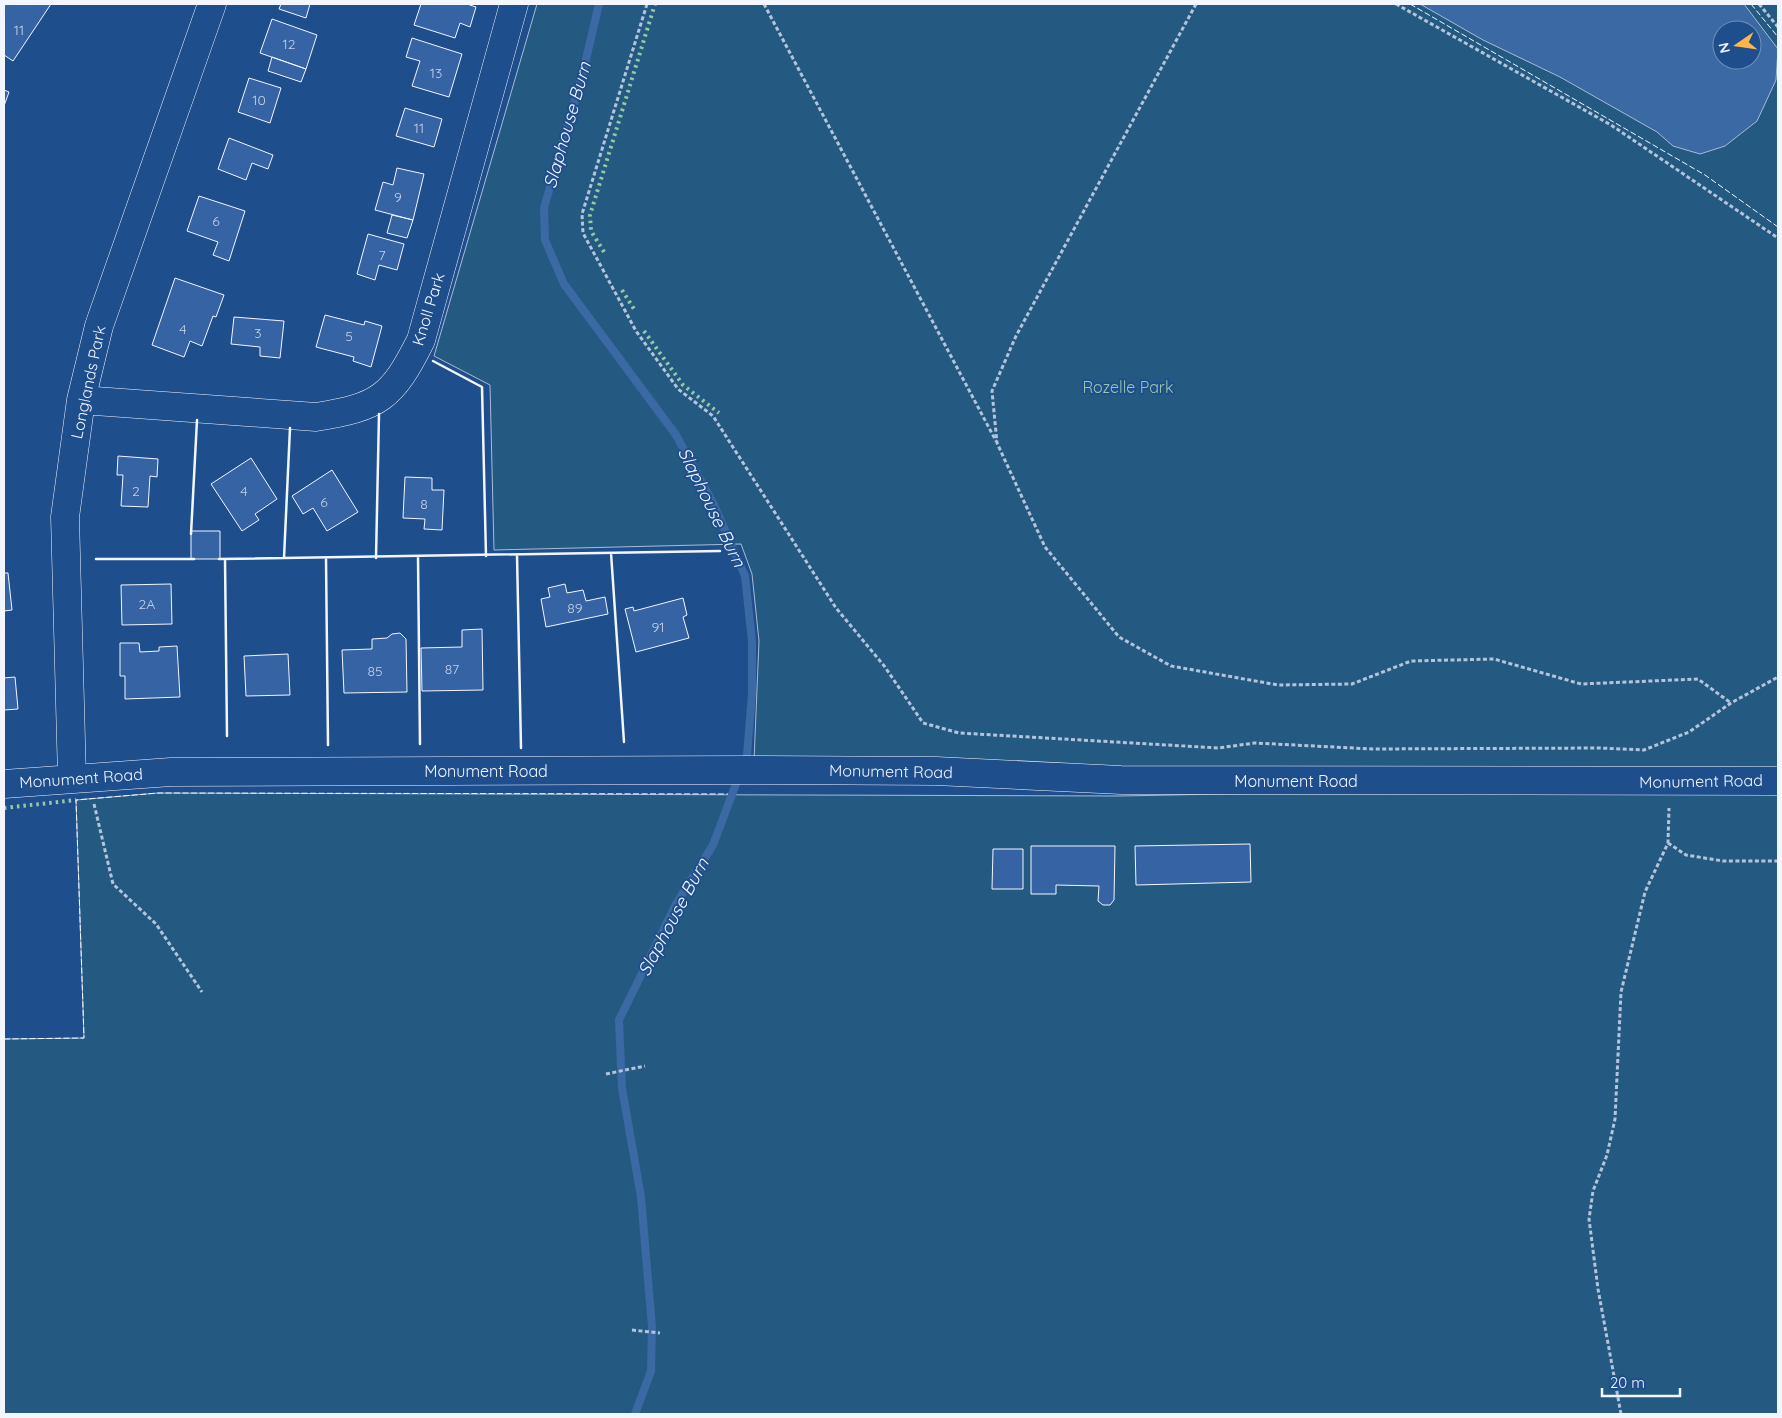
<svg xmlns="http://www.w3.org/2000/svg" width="1782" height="1418" viewBox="0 0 1782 1418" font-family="Quicksand,sans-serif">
<rect width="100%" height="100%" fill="#1f4e8c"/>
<path fill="#245a82" stroke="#a8bbd7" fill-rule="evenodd" d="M537 4H1778V774L1121 770 754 761 759 641 752 574 741 544 494 550 490 385 434 356ZM1722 30H1752V60H1722Z
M1778 783V1414H4V1039L84 1038 76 800 158 793 1120 796Z"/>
<path fill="#3b69a3" stroke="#a8bbd7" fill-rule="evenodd" d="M1420 4H1744L1778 49 1776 80 1757 121 1725 146 1700 154 1673 146 1657 132 1560 77 1483 40ZM1722 30H1752V60H1722Z"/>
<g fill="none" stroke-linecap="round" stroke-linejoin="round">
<path stroke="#3b69a3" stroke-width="8" d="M599 4 583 72 544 208 545 240 564 284 676 435 714 505 745 576 752 641V694L747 755 743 766
M635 1414 651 1371 652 1327 641 1197 622 1088 619 1020 676 904 713 845 739 776"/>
</g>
<path fill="#3563a3" stroke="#f2f6ff" d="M4 4H51L13 61 4 55Z
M281 4H310L306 18 279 9Z
M421 4H467L476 7 470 27 460 23 455 38 414 25Z
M272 19 317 35 306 69 260 53Z
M412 38 462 54 449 97 412 86 420 61 406 57Z
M272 57 306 69 301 82 268 71Z
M249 78 281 88 270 123 238 112Z
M4 90 9 92 4 106Z
M405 108 442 119 434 147 396 136Z
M229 138 273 155 268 169 252 163 246 180 218 169Z
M397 168 424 174 413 220 375 210 383 182 393 185Z
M199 196 245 211 229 261 213 255 218 242 187 231Z
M392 215 413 220 407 238 387 233Z
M368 234 404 244 397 270 379 265 375 280 357 274Z
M175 278 224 295 216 317 213 316 202 346 190 341 184 357 152 345Z
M325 315 364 325 365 321 382 326 371 367 353 361 354 357 316 347Z
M234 317 284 321 280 358 260 356V347L231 344Z
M118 456 158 459 157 477 150 476 148 507 121 506 123 475H117Z
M251 458 277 499 255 514 259 520 242 531 211 484Z
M332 470 358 512 327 531 313 508 303 514 292 496Z
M405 477 432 478V490H444L442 530 424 529 425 519 403 518Z
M191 531H220V559H191Z
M4 573H8L12 610 4 611Z
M171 584 172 624 122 625 121 585Z
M565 584 567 593 583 590 586 601 605 597 608 614 546 627 541 599 550 597 548 588Z
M683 598 687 615 683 617 689 638 636 652 625 609 633 607 634 611Z
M482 629 483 690 422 691 421 648 462 647V630Z
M400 633 406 639 407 692 344 693 342 650 372 649V639L387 638 392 634Z
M120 643H139L140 652 159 651V647L177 646 180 697 125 699V676H120Z
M288 654 290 695 246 696 244 656Z
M15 677 18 709 4 710V678Z
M1250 844 1251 882 1136 885 1135 846Z
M1031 846H1115L1114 900 1110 905H1103L1098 901 1099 886 1056 885V894H1031Z
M993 849H1023V889H992Z"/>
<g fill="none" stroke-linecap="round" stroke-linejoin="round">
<g stroke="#f2f6ff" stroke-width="29">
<path id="minor" d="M81 400 316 417C379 407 392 398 421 340L514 4
M72 778 65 517 81 400 99 326 212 4"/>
</g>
<g stroke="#f2f6ff" stroke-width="29">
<path id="major" d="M4 784 171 772 750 770 936 771 1121 780 1778 781"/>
</g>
<path stroke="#b3c4dc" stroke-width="3" stroke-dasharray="4 2.5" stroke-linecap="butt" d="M647 4 582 214 583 233 636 331 678 389 713 416 836 608 885 667 923 723 959 733 1218 748 1255 743 1372 749 1600 748 1644 750 1689 732 1731 703 1778 677
M764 4 996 441
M1196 4 1016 336 992 391 997 443 1045 547 1119 637 1171 666 1278 685 1352 684 1411 661 1494 659 1581 684 1698 679 1731 703
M1396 4 1611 125 1778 238
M1759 4 1778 27
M94 804 113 884 156 924 202 992
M1668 843 1686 855 1723 861H1778
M606 1074 645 1066
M632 1330 660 1333
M1621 1414 1598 1289 1589 1219 1593 1191 1607 1155 1615 1119 1621 992 1645 892 1668 843 1669 808"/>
<use href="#minor" stroke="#1f4e8c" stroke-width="28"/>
<use href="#major" stroke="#1f4e8c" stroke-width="28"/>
<path stroke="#97c8a6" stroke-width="4" stroke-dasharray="2.5 4" stroke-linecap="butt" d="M604 252 591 231 590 215 655 4
M622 290 634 309
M644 331 683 385 719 413
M4 808 76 800"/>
<path stroke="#f2f6ff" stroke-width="1" stroke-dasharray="6 2.5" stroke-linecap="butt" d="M1410 4 1705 175 1778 227
M1751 4 1778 37
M4 1039 84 1038 76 800 158 793 728 794"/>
<path stroke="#f2f6ff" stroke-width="2.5" d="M433 361 482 387 486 556
M191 534 197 420
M611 553 624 742
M517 555 521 748
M418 557 420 744
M284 558 290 428
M326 558 328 745
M376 558 379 414
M96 559H194
M219 559 720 551
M225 559 227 736"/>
</g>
<g text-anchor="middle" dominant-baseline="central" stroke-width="4" stroke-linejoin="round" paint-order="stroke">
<g font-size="14" fill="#c3d1e8">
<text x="19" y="30">11</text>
<text x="289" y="44">12</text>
<text x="436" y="73">13</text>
<text x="259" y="100">10</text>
<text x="419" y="128">11</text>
<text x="398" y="197">9</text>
<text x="216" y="221">6</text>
<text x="382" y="255">7</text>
<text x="183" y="329">4</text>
<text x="258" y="333">3</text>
<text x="349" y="336">5</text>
<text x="136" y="491">2</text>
<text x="244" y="491">4</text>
<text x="324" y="502">6</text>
<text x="424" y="504">8</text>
<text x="147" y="604">2A</text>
<text x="575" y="608">89</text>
<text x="658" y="627">91</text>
<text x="452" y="669">87</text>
<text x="375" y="671">85</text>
</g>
<g font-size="16" fill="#f2f6ff" stroke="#1f4e8c">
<text transform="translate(428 309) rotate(-73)">Knoll Park</text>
<text transform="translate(88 382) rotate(-78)">Longlands Park</text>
<text x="486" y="771">Monument Road</text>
<text transform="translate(891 771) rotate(1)">Monument Road</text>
<text transform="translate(81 778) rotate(-4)">Monument Road</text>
<text x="1296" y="781">Monument Road</text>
<text transform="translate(1701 781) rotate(-1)">Monument Road</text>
</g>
<g font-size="16" fill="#97c8a6" stroke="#1f4e8c">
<text x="1128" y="387">Rozelle Park</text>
</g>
<g font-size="18" font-style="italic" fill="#f2f6ff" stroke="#1f4e8c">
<text transform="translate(567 125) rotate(-74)">Slaphouse Burn</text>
<text transform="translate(712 507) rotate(64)">Slaphouse Burn</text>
<text transform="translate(673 917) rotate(-62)">Slaphouse Burn</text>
</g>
</g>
<rect width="1782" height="1418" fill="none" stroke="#f2f6ff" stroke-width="10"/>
<g transform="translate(1737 45) rotate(257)"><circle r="24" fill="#1f4e8c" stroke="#7391ba"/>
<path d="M0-4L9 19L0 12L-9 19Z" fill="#ffb74d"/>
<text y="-8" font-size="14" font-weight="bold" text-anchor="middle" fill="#f2f6ff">N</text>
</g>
<path d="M1602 1388v8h78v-8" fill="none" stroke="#f2f6ff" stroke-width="2.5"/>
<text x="1610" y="1388" font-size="15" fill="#f2f6ff" stroke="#1f4e8c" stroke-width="4" paint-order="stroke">20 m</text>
</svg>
